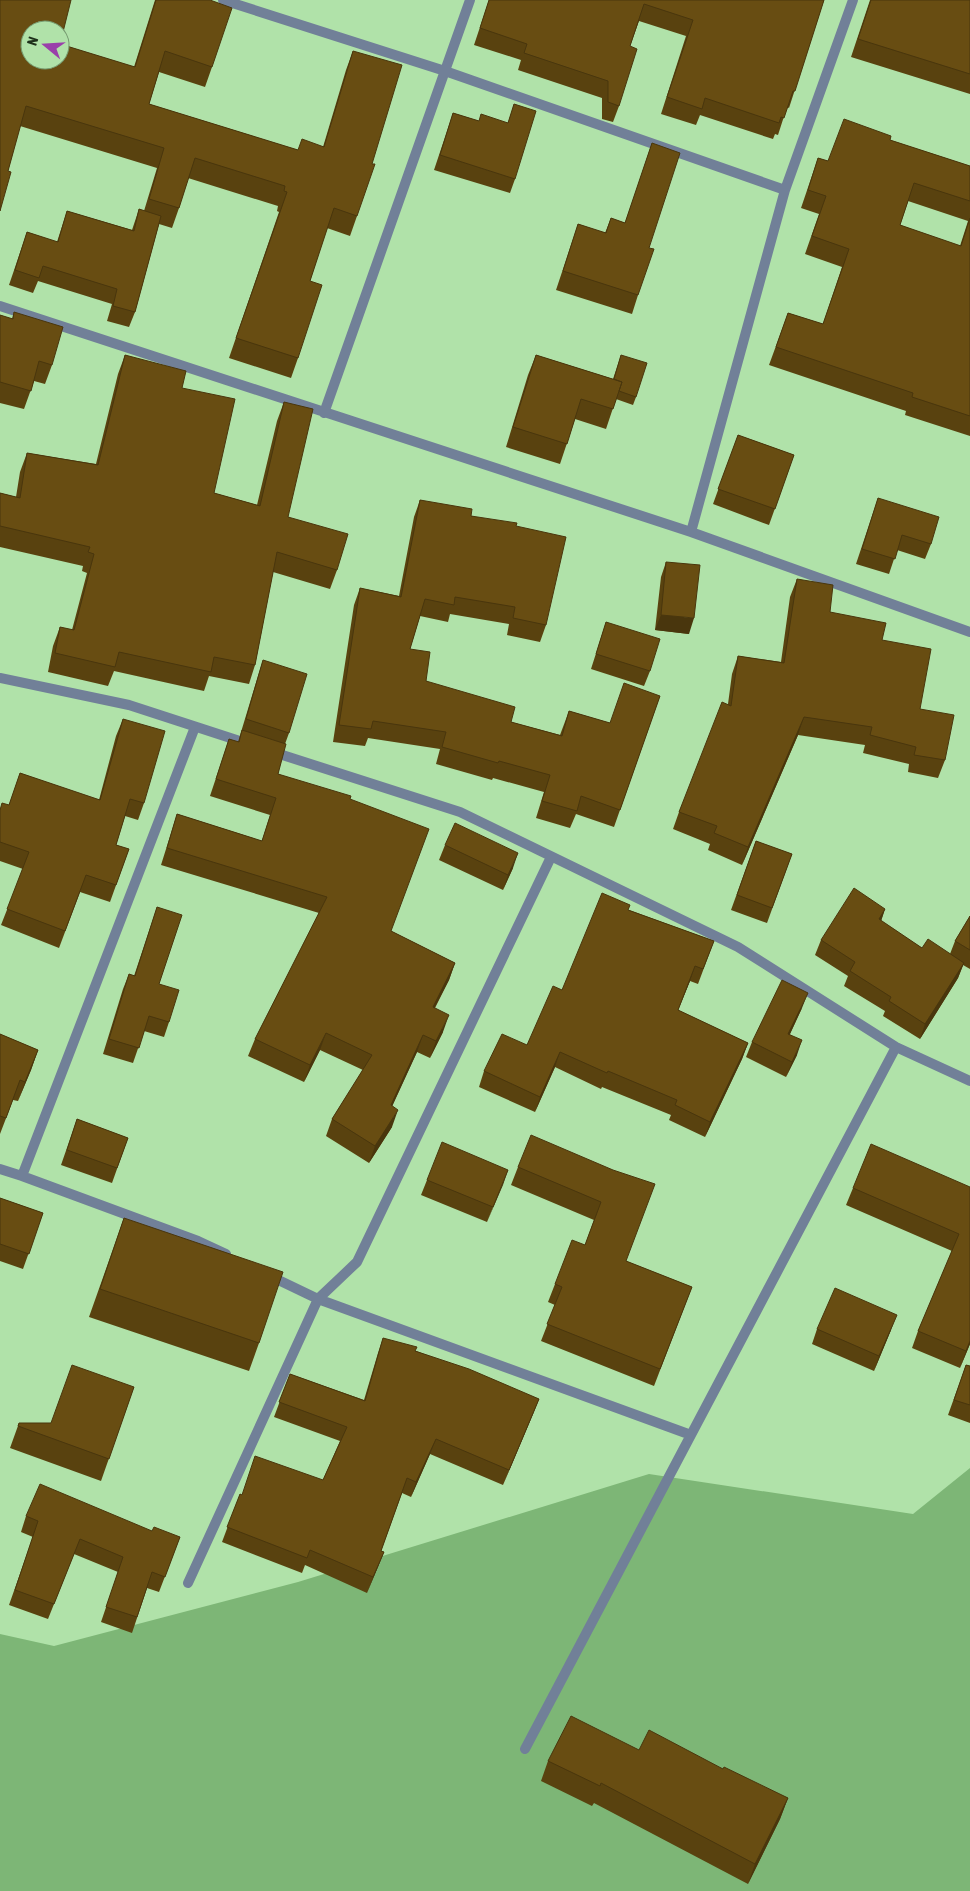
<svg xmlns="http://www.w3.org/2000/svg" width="970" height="1891" viewBox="0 0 970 1891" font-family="'Asap Condensed',sans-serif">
<rect width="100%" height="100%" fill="#b0e2a9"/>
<path fill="#7db676" d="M970 1468V1891H0V1634L54 1646 298 1582 649 1474 913 1514Z"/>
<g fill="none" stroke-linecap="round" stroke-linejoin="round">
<path stroke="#718098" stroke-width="10" d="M223 0 445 71 785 190
M0 306 691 532 970 632
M324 413 470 0
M691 532 785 190 853 0
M0 678 129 705 252 745
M270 751 460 812 738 947 896 1047 970 1081
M0 1169 22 1176 195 727
M22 1176 198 1241 226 1254
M268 1275 318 1299 691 1435
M188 1583 318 1299 357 1262 551 857
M525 1749 896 1047"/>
</g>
<path fill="#59420f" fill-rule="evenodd" d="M0 0 60 44 134 67 155 0H210L212 67 205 87 159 72 149 104 298 150 323 147 346 70 353 51 357 216 350 236 327 228 310 281 298 358 291 378 229 358 279 212 277 211 278 206 188 178 179 208 172 228 159 224 135 312 129 327 107 321 112 304 38 281 33 293 9 285 27 232 57 242 67 211 132 230 139 209 144 211 157 168 20 126 8 171 0 211Z
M489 0H824L789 108 787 107 778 135 775 134 773 139 700 115 696 125 661 114 686 36 639 21 630 46 619 106 613 122 602 119V98L518 70 521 60 474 45Z
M870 0H970V94L851 57Z
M514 104 515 179 510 193 434 170 453 113 479 121 508 123Z
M890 140 970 166V436L905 415 906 411 769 365 788 313 823 324 842 267 805 254 819 214 801 208 818 158 828 161ZM908 201 968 221 960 246 900 225Z
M652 143 649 248 638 295 632 314 556 290 578 224 605 233 611 218 625 223Z
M14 312 52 365 45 384 34 381 24 409 0 403V315L12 319Z
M125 355 182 388 214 493 257 505 277 421 284 402 288 517 337 570 330 589 273 572 255 665 249 684 209 676 204 691 114 671 108 686 48 672 53 646 60 627 72 630 87 573 82 571 83 566 0 547V493L16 497 20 472 27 453 96 464 118 374Z
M536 355 613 379 621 355 636 397 633 405 616 399 606 429 575 419 560 464 506 447 528 375Z
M738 435 794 455 769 525 713 504Z
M878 498 931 544 925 559 897 550 889 574 856 564Z
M420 500 471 516 516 526 546 625 540 642 507 635 509 624 450 614 448 622 420 616 410 649 426 681 511 722 560 735 569 711 610 723 660 696 614 827 576 814 570 828 536 818 544 792 493 778 492 780 436 764 440 749 368 738 365 746 333 742 354 605 360 588 399 596 414 517Z
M666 562 689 634 655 630 661 577Z
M797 579 830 612 882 640 920 709 945 760 938 778 908 772 909 764 863 753 865 745 798 735 742 865 708 850 710 844 673 829 679 812 728 704 732 674 738 656 781 662 790 597Z
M606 622 650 671 644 686 591 669Z
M263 660 289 733 285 744 278 774 350 799 391 931 455 963 449 980 435 1008 443 1032 430 1058 417 1052 392 1106V1127L369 1163 326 1136 332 1119 363 1070 320 1050 304 1082 248 1056 255 1039 319 913 161 865 177 814 262 841 270 815 210 796 229 739 238 742 258 676Z
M123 719 144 803 138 820 125 816 116 845 129 849 110 902 80 892 59 948 1 925 23 869 0 861V809L9 805 20 773 99 800 116 736Z
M756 841 792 854 767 923 731 910Z
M445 845 513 868 503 890 439 860Z
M157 907 159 984 169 1022 164 1037 144 1031 133 1063 103 1054 123 989 129 974 134 976Z
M885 909 881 921 922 948 950 954 955 941 970 916V969L963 965 958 978 920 1039 883 1016 885 1011 844 986 848 976 815 955 821 940Z
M629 910 714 941 698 984 690 981 678 1010 748 1043 742 1059 705 1137 669 1120 671 1115 602 1087 601 1089 555 1067 535 1112 479 1087 484 1071 527 1045 562 990Z
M802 1008 790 1034 797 1055 786 1077 746 1057 752 1042Z
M0 1034 38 1050 31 1070 18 1101 13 1100 0 1134Z
M77 1119 128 1138 112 1183 61 1165Z
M518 1167 613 1170 626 1261 692 1287 654 1386 541 1341 555 1305 548 1302 555 1284 585 1245 594 1220 511 1185Z
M508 1170 487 1222 421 1195 427 1180Z
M970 1187V1344L960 1368 912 1348 918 1331 952 1251 846 1205 853 1188Z
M0 1198 43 1213 23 1269 0 1261Z
M124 1218 259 1343 249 1371 89 1317Z
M817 1329 891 1330 874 1371 812 1344Z
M383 1338 539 1399 533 1414 503 1485 430 1454 411 1497 402 1493 381 1551 384 1552 367 1593 305 1565 302 1573 222 1542 240 1494 242 1495 323 1480 340 1441 274 1417 290 1374 364 1400 378 1353Z
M966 1365 970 1366V1423L948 1415Z
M134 1387 101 1481 10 1448 19 1423H51Z
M26 1516 152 1531 180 1537 159 1592 147 1588 132 1633 101 1622 118 1572 74 1554 48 1619 9 1605 33 1537 21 1532Z
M639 1750 723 1769 788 1798 780 1819 748 1884 594 1803 592 1806 541 1781 548 1761Z"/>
<path fill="#49360d" d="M661 615 694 618 689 634 655 630Z
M804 717 798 735 742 865 748 847Z
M518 853 513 868 503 890 508 875Z
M885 909 880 924 879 919Z
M455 963 449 980 426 1024 433 1007Z
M964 963 958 978 920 1039 925 1024Z
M695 966 690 981 672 1025 678 1010Z
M808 993 802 1008 783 1049 788 1034Z
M449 1015 443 1032 430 1058 436 1041Z
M326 1033 320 1050 304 1082 310 1065Z
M423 1035 417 1052 385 1122 391 1105Z
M802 1040 797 1055 786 1077 792 1062Z
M748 1043 742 1059 705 1137 710 1122Z
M38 1050 31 1070 18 1101 25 1082Z
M560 1052 555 1067 535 1112 540 1097Z
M398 1110 392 1127 369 1163 375 1146Z
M508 1170 503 1185 487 1222 493 1207Z
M897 1315 891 1330 874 1371 879 1356Z
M970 1341V1344L960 1368 966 1351Z
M539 1399 533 1414 503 1485 509 1470Z
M436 1439 430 1454 411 1497 416 1482Z
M384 1552 378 1567 367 1593 373 1577Z
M788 1798 780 1819 748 1884 755 1864Z"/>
<path fill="#684d12" stroke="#49360d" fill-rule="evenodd" d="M0 0H71L60 44 135 67 156 0H210L232 8 212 67 165 51 149 104 298 150 302 139 324 147 353 51 402 65 372 164H375L357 216 334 208 310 281 322 285 298 358 236 338 287 192 284 191 285 186 195 158 179 208 149 199 164 148 26 106 8 171 11 172 0 211ZM30 30H60V60H30Z
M489 0H824L795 91H793L784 118 781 117 779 123 705 98 702 109 667 97 693 20 644 4 630 46 637 49 619 106 608 102V81L524 53 527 44 480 28Z
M871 0H970V74L858 39Z
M514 104 536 111 515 179 440 155 453 113 479 121 481 114 508 123Z
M844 119 891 136 890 140 970 166V201L914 183 900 225 961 246 970 218V416L912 397 913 393 776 347 788 313 823 324 849 249 812 236 826 196 808 190 818 158 828 161Z
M652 143 680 153 649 248 654 249 638 295 563 271 578 224 606 233 611 218 625 223Z
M139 209 161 216 135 312 113 306 117 289 43 266 39 278 15 270 27 232 58 242 67 211 134 231Z
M14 312 63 327 52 365 39 361 31 391 0 382V315L13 319Z
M125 355 186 371 182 388 235 399 214 493 260 506 284 402 313 409 288 517 348 534 337 570 277 552 255 665 214 657 211 672 119 652 115 667 55 653 60 627 74 630 94 554 88 552 90 547 0 526V493L20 498 27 453 98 465Z
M536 355 622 382 613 409 581 399 567 444 513 427Z
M621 355 647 363 636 397 619 391 622 382 614 379Z
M738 435 794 455 775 509 718 489Z
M878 498 939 517 931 544 902 535 895 559 862 549Z
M420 500 472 509 471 516 517 523 516 526 566 537 546 625 513 618 515 607 455 597 454 605 425 599 410 649 430 652 426 681 515 707 511 722 562 736 569 711 610 723 624 683 660 696 620 810 581 796 577 811 542 801 550 775 499 761 498 763 442 747 446 732 373 721 371 729 339 725 360 588 401 597Z
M666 562 700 565 694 618 661 615Z
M797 579 833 585 830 612 886 623 882 640 931 649 920 709 954 715 945 760 914 755 916 747 870 735 872 727 804 717 748 847 714 833 717 826 679 812 722 702 731 706 738 656 784 663Z
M606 622 660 639 650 671 596 654Z
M263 660 307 674 289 733 246 719Z
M123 719 165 731 144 803 130 799 116 845 129 849 116 885 86 875 65 931 7 909 29 852 0 842V810L2 803 9 805 20 773 100 800Z
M242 730 286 744 278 774 351 796 350 799 429 829 391 931 455 963 433 1007 449 1015 436 1041 423 1035 391 1105 398 1110 375 1146 332 1119 372 1055 326 1033 310 1065 255 1039 327 897 167 848 177 814 262 841 276 798 216 779 229 739 239 742Z
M455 823 518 853 508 875 445 845Z
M756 841 792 854 772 908 737 895Z
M854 888 885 909 879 919 922 948 928 939 964 963 925 1024 889 1001 891 997 850 971 855 962 821 940Z
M602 893 630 905 628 910 714 941 703 969 695 966 678 1010 748 1043 710 1122 675 1105 677 1100 608 1071 607 1073 560 1052 540 1097 484 1071 502 1034 527 1045 553 986 562 990Z
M157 907 182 915 159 984 179 990 169 1022 149 1016 139 1048 109 1039 129 974 135 976Z
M970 916V950L955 941Z
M782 980 808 993 788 1034 802 1040 792 1062 752 1042Z
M0 1034 38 1050 25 1082 20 1080 6 1118 0 1116Z
M77 1119 128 1138 117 1168 67 1150Z
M531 1135 613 1170 655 1184 626 1261 692 1287 660 1369 547 1324 562 1287 555 1284 572 1240 585 1245 601 1202 518 1167Z
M442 1142 508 1170 493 1207 427 1180Z
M871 1144 970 1187V1341L966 1351 918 1331 959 1234 853 1188Z
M0 1198 43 1213 29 1254 0 1244Z
M124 1218 283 1272 259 1343 100 1289Z
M835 1288 897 1315 879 1356 817 1329Z
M383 1338 417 1347 415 1351 469 1369 539 1399 509 1470 436 1439 416 1482 407 1478 381 1551 384 1552 373 1577 310 1550 307 1558 227 1527 240 1494 242 1495 255 1456 323 1480 347 1427 279 1402 290 1374 365 1401Z
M72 1365 134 1387 109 1459 18 1426 19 1423H51Z
M966 1365 970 1366V1405L954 1400Z
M40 1484 152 1531 154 1527 180 1537 165 1577 152 1572 137 1617 106 1607 123 1557 80 1539 54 1604 15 1590 38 1521 26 1516Z
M571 1716 639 1750 649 1730 723 1769 724 1767 788 1798 755 1864 601 1783 600 1786 548 1761Z"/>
<g transform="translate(45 45) rotate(288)"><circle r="24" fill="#b0e2a9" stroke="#769b70"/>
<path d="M0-4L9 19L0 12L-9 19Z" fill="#9a3faa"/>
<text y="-8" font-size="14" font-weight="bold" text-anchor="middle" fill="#1e311b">N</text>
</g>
</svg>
